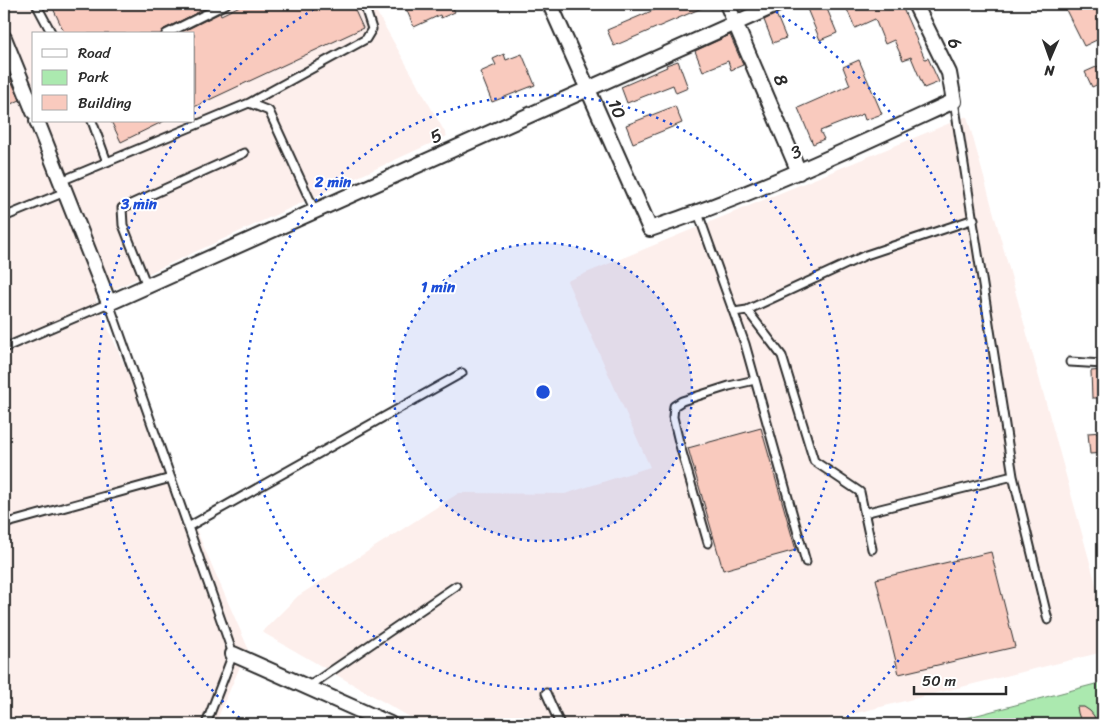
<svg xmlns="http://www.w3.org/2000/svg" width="1107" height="728" viewBox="0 0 1107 728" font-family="Sriracha,sans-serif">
<rect width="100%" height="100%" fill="#fff"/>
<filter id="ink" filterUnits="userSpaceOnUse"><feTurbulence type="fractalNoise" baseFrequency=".02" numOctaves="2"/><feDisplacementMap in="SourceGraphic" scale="10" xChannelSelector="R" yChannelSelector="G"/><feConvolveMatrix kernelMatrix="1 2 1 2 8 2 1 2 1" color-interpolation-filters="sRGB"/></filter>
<g filter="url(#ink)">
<path fill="#fdefec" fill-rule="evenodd" d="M4 4H372L447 136 95 298 248 648 215 724H4ZM34 34H194V121H34Z
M967 116 1103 610V652L812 724H422L262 632 298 596 459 493 565 494 650 467 567 281Z"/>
<path fill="#abe9af" stroke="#6b8a6d" d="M1103 682V724H943Z"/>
<path fill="#f9cabe" stroke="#2b2b2b" d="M51 4H215L164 29 161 34H65Z
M244 4H352L363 28 194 107V34H178L220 13 221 15Z
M404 4H451L455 12 441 18 440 15 414 27Z
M668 4H711L614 46 607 30Z
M805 4H825L837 33 820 40Z
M854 4H901L925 59 928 58 939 82 924 88 911 57 903 60 894 40 885 44 875 19 855 28 846 7Z
M1063 4H1096L1103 19V37L1084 46Z
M776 14 786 38 773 43 764 20Z
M730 35 743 65 731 70 728 61 703 71 695 51Z
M504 54 506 60 522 54 535 85 492 102 480 72 496 65 493 59Z
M859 60 882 114 865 120 863 114 820 131 824 139 813 144 798 108 850 85 843 67Z
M678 61 688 88 676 93 673 85 627 103 621 87 667 67 666 65Z
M1103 64V82L1092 87 1085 72Z
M4 65 20 100 4 107Z
M675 106 682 123 633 143 626 125Z
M111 121H164L121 142Z
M1103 370V398H1092L1091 371Z
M761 428 796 550 723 570 688 448Z
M1103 432V453L1090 454 1088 433Z
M991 552 1015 647 899 674 876 579Z
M1077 707H1084L1090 711 1094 716 1096 724H1084L1080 719 1078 713Z"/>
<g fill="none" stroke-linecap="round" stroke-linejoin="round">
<g stroke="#2b2b2b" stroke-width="11">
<path id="service" d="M36 4 51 32
M166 34 226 4
M954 101 1013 476 1048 620
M249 103 366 39 372 29 364 4
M92 121 107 162
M61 181 249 103 269 111 315 211
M698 213 745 344 806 562
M4 217 65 192
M147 286 123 225 122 208 244 153
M747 310 866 255 974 219
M734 312 747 310 782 356 814 461 860 492 872 549
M4 348 109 303 233 654 206 724
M1070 362 1103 364
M864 513 1013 476
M4 524 171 478
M188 527 462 373
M708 543 679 442 673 417 674 406 682 401 729 386 755 380
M308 687 456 586
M546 693 560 724"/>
</g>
<g stroke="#2b2b2b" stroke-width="18">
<path id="minor" d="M550 4 650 229C755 194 854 147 954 101L949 73 915 4
M727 4 799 172
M4 38 34 112
M37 121 109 303 778 4
M233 654 390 724"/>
</g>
<use href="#service" stroke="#fff" stroke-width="7"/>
<use href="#minor" stroke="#fff" stroke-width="14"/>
</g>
</g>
<circle cx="543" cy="392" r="149" fill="#1d4ed8" fill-opacity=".12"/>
<g fill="none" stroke="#1d4ed8" stroke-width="2.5" stroke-dasharray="2.5 5">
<circle cx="543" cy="392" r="149"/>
<circle cx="543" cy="392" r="297"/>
<path d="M245 723A446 446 0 0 1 187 124M194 114A446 446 0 0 1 323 4M763 4A446 446 0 0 1 841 723"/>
</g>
<g text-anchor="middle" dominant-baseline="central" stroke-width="4" stroke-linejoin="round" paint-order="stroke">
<g font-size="18" fill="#2b2b2b" stroke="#fff">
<text transform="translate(955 43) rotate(64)">6</text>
<text transform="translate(781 80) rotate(67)">8</text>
<text transform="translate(617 109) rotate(66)">10</text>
<text transform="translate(436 136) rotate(-24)">5</text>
<text transform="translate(796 152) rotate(-24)">3</text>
</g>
</g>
<circle cx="543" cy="392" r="8" fill="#1d4ed8" stroke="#fff" stroke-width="2.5"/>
<g font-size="15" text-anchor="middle" font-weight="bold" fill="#1d4ed8" stroke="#fff" stroke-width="4" stroke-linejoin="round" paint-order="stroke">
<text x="333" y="187">2 min</text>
<text x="139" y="209">3 min</text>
<text x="438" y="292">1 min</text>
</g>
<rect width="1107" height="728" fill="none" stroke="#fff" stroke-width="20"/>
<rect x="10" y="10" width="1087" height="708" fill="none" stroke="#2b2b2b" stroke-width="2" filter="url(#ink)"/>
<rect x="32" y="32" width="162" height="90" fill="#ffffff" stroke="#aaaaaa"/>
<rect x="42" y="49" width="25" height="8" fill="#ffffff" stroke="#aaaaaa"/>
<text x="78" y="58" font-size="15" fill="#2b2b2b">Road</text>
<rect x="42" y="70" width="25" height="15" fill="#abe9af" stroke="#aaaaaa"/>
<text x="78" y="82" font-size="15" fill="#2b2b2b">Park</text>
<rect x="42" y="95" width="25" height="15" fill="#f9cabe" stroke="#aaaaaa"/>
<text x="78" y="108" font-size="15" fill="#2b2b2b">Building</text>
<g transform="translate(1050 58) rotate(182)" stroke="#ffffff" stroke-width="4" paint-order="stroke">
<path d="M0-4L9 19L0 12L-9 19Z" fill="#2b2b2b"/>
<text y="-8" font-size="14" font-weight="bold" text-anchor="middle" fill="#2b2b2b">N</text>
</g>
<path d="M914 686v8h92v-8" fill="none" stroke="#2b2b2b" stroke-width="2.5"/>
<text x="922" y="686" font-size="15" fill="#2b2b2b" stroke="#ffffff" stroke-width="4" paint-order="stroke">50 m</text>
</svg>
